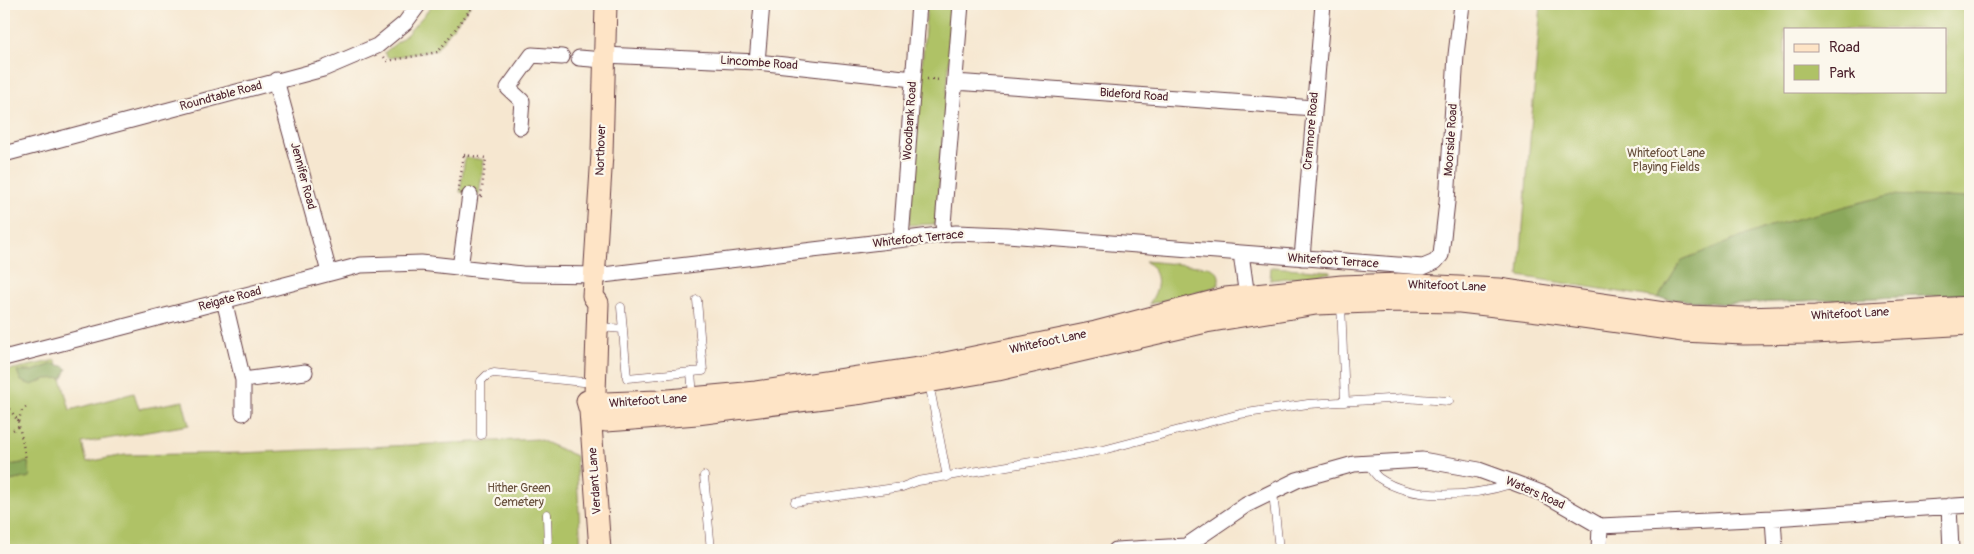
<svg xmlns="http://www.w3.org/2000/svg" width="1974" height="554" viewBox="0 0 1974 554" font-family="Pangolin,sans-serif">
<rect width="100%" height="100%" fill="#fbf7ec"/>
<filter id="ink" filterUnits="userSpaceOnUse"><feTurbulence type="fractalNoise" baseFrequency=".02" numOctaves="2"/><feDisplacementMap in="SourceGraphic" scale="10" xChannelSelector="R" yChannelSelector="G"/><feConvolveMatrix kernelMatrix="1 2 1 2 8 2 1 2 1" color-interpolation-filters="sRGB"/></filter>
<filter id="wash" filterUnits="userSpaceOnUse"><feTurbulence type="fractalNoise" baseFrequency=".0096" numOctaves="4" result="noise"/><feDisplacementMap in="SourceGraphic" scale="20" xChannelSelector="R" yChannelSelector="G"/><feGaussianBlur stdDeviation="1.12" result="paint"/><feColorMatrix in="noise" values="0 0 0 0 0 0 0 0 0 0 0 0 0 0 0 0 0 1.4 0 .05"/><feComposite in="paint" operator="in"/></filter>
<g filter="url(#wash)">
<rect width="100%" height="100%" fill="#f6e7d0"/>
<path fill="#afc266" stroke="#7c7048" fill-rule="evenodd" d="M434 4H471L436 50 389 58 384 53 406 35Z
M927 4H954L936 224 909 225Z
M1541 4H1970V294L1728 304 1658 298 1519 276ZM1785 29H1945V91H1785Z
M465 157 484 160 479 195 460 192Z
M1145 261 1209 267C1218 271 1221 275 1218 285L1209 289 1149 304C1160 287 1162 273 1145 261Z
M1271 267 1331 271 1330 273 1270 280Z
M56 360 70 410 134 393 139 409 183 401 189 425 82 443 87 462 125 455 242 453 538 439 576 456 581 550H4V482L30 477 28 462 4 466V371Z"/>
<path fill="#8ba85b" stroke="#6a6443" d="M1889 195 1970 198V294L1728 304 1658 298 1682 260 1770 226Z
M53 364 63 366 67 369 63 378 46 379 32 385 21 381 17 371H33Z
M28 462 30 477 4 482V466Z"/>
</g>
<g filter="url(#ink)">
<g fill="none" stroke-linecap="round" stroke-linejoin="round">
<g stroke="#643d44" stroke-width="9">
<path id="lane" d="M1341 304 1345 402
M621 307 627 378 703 371 697 300
M600 327 623 329
M691 372 693 396
M929 383 947 477
M481 435V381L487 375 494 373 583 382
M1367 463C1371 468 1375 475 1379 478 1413 502 1474 496 1511 484
M704 476 711 550
M1273 492 1279 550
M795 502 902 487 918 481 1103 450 1240 414 1308 404 1404 398 1449 401
M547 514 548 550"/>
</g>
<g stroke="#643d44" stroke-width="17">
<path id="street" d="M604 55 757 62 913 79
M579 58 604 60
M757 62 762 4
M276 80 329 272
M955 82 1314 108
M520 127 522 101 508 88 532 55 562 57
M4 154 323 69 377 46 405 23 419 4
M945 234 943 224 961 4
M901 239 919 4
M1242 254V261L1248 304
M1302 258 1323 4
M460 268 470 195
M224 300 243 380 305 372
M4 358 361 265 421 263 522 274 603 275 956 233 1007 235 1423 267 1435 262 1441 255 1447 202 1456 55 1462 4
M243 413V380
M1949 506 1951 550
M1773 518 1775 550
M1116 550 1186 546 1246 505 1297 480 1354 464 1422 460 1479 470 1515 483 1544 494 1600 526 1773 518 1970 505
M1599 550 1600 526"/>
</g>
<g stroke="#643d44" stroke-width="23">
<path id="secondary" d="M587 401 590 411 600 550
M590 411 606 421 620 420 697 414 863 393 998 370 1206 322 1316 304 1398 301 1460 302 1547 312 1683 331 1743 334 1815 333 1970 324
M590 411 605 403 658 401 756 392 926 367 1096 332 1226 298 1342 286 1398 284 1499 289 1685 316 1744 318 1815 316 1970 307
M590 411 595 393 598 303 593 296 602 154 606 4"/>
</g>
<path stroke="#643d44" stroke-width="2.5" stroke-dasharray="1 4" stroke-linecap="butt" d="M384 57 387 61 438 52 473 6 472 4
M927 79 941 80
M464 155 486 158 481 196 458 193Z
M4 401 18 421 26 459
M18 421 22 411 26 407
M13 430 20 426"/>
<use href="#lane" stroke="#fff" stroke-width="8"/>
<use href="#street" stroke="#fff" stroke-width="15"/>
<use href="#secondary" stroke="#fee4c6" stroke-width="21"/>
</g>
</g>
<g text-anchor="middle" dominant-baseline="central" stroke-width="4.5" stroke-linejoin="round" paint-order="stroke">
<g font-size="12" fill="#4a1f2b" stroke="#fbf7ec">
<text transform="translate(759 63) rotate(4)">Lincombe Road</text>
<text transform="translate(1134 95) rotate(4)">Bideford Road</text>
<text transform="translate(221 96) rotate(-15)">Roundtable Road</text>
<text transform="translate(910 121) rotate(-86)">Woodbank Road</text>
<text transform="translate(1311 131) rotate(-85)">Cranmore Road</text>
<text transform="translate(1451 140) rotate(-86)">Moorside Road</text>
<text transform="translate(601 150) rotate(-88)">Northover</text>
<text transform="translate(303 176) rotate(75)">Jennifer Road</text>
<text transform="translate(918 239) rotate(-6)">Whitefoot Terrace</text>
<text transform="translate(1333 261) rotate(4)">Whitefoot Terrace</text>
<text transform="translate(1447 286) rotate(2)">Whitefoot Lane</text>
<text transform="translate(230 299) rotate(-15)">Reigate Road</text>
<text transform="translate(1850 314) rotate(-3)">Whitefoot Lane</text>
<text transform="translate(1048 342) rotate(-12)">Whitefoot Lane</text>
<text transform="translate(648 401) rotate(-4)">Whitefoot Lane</text>
<text transform="translate(595 481) rotate(-94)">Verdant Lane</text>
<text transform="translate(1535 493) rotate(24)">Waters Road</text>
</g>
<g font-size="12" fill="#68503d" stroke="#fbf7ec">
<text x="1666" y="153">Whitefoot Lane<tspan x="1666" dy="14">Playing Fields</tspan></text>
<text x="519" y="488">Hither Green<tspan x="519" dy="14">Cemetery</tspan></text>
</g>
</g>
<rect width="1974" height="554" fill="none" stroke="#fbf7ec" stroke-width="20"/>
<rect x="1784" y="28" width="162" height="65" fill="#fbf7ec" stroke="#b4a19f"/>
<rect x="1794" y="44" width="25" height="8" fill="#fee4c6" stroke="#b4a19f"/>
<text x="1829" y="52" font-size="15" fill="#4a1f2b">Road</text>
<rect x="1794" y="65" width="25" height="15" fill="#afc266" stroke="#b4a19f"/>
<text x="1829" y="78" font-size="15" fill="#4a1f2b">Park</text>
</svg>
